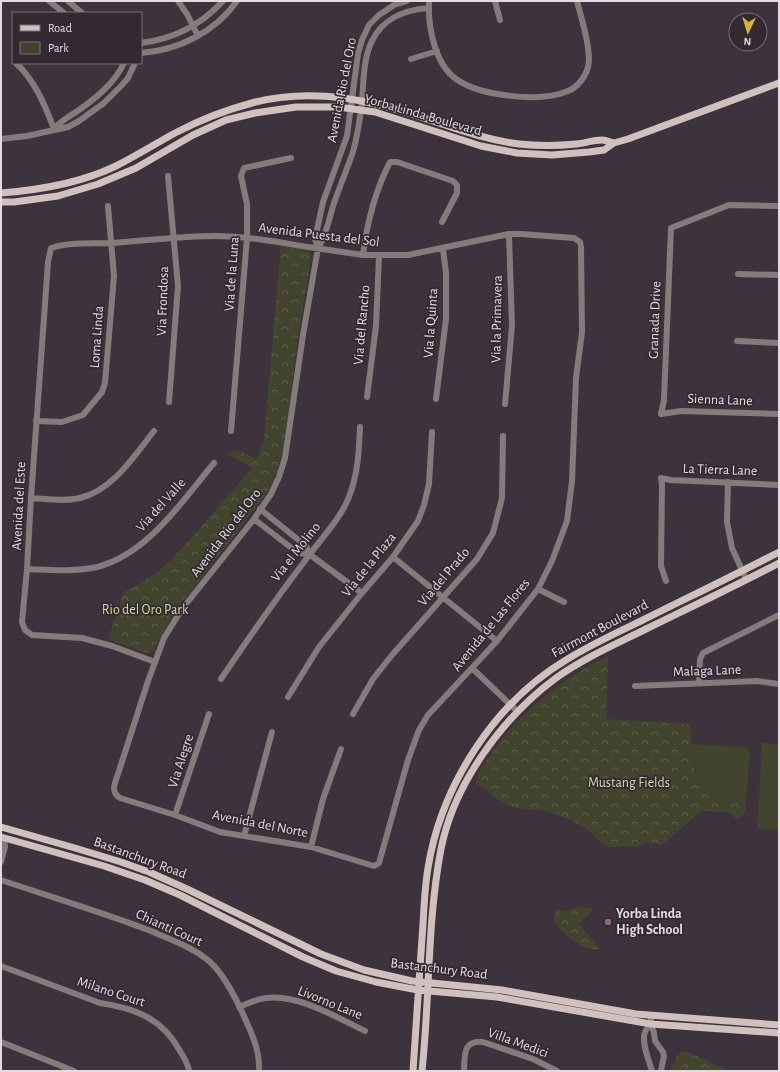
<svg xmlns="http://www.w3.org/2000/svg" width="780" height="1072" viewBox="0 0 780 1072" font-family="'Alegreya Sans',sans-serif">
<defs>
<pattern id="forest-crowns" width="20" height="18" patternUnits="userSpaceOnUse"><rect width="20" height="18" fill="#42452e"/><path d="M2 6a3 3 0 1 1 6 0M12 15a3 3 0 1 1 6 0" fill="none" stroke="#5d5f4c"/></pattern>
</defs>
<rect width="100%" height="100%" fill="#3d333c"/>
<path fill="#42452e" d="M762 743 779 744V830L757 829Z
M692 744 746 747 750 752 746 805C708 804 692 780 692 744Z"/>
<path fill="url(#forest-crowns)" d="M281 246 306 250 310 253 311 258 297 344 283 452 277 471 269 489 257 506 175 611 152 653H147L108 639 124 592 141 583 158 572 171 560 195 534 252 468 229 455 235 449 257 459 264 439Z
M608 656 606 719 691 724C690 732 691 740 692 747 693 752 692 758 693 763 698 790 720 803 746 805L745 812 737 820 730 813 726 812 704 811 700 812 664 843 661 845 649 842 637 847H609L605 846 588 830 569 819 545 811 515 808 496 799 487 790 476 784C475 776 483 767 487 760 517 714 559 680 608 656Z
M582 906 591 908 594 909 579 924 600 949C597 949 593 950 590 949 579 947 551 926 554 914L558 910 566 911Z
M682 1051H686L729 1071H670L677 1056Z"/>
<g fill="none" stroke-linecap="round" stroke-linejoin="round">
<path stroke="#847c7b" stroke-width="6" d="M49 1 64 13
M68 1 82 13
M178 1 187 14 198 36
M429 1C428 26 434 63 456 79 480 96 540 103 568 91 577 88 586 76 588 67 592 51 581 17 577 1
M495 1 500 20
M141 43C174 39 201 25 223 1
M141 53C179 50 215 32 237 1
M411 59 437 51
M16 63C35 81 45 105 54 129
M54 129C62 120 67 118 76 112 95 99 114 84 124 63
M1 139 27 136 68 127 79 121 104 103 122 85 128 78 135 63
M168 176 178 286 169 402
M779 206 729 205 671 228 664 400 661 414 681 411 779 414
M318 248 315 239 323 202 347 136 358 54 362 40 369 25 379 15 394 5 407 1
M363 255C367 223 375 191 390 162H397L453 181 457 185V193L442 222
M738 274 779 275
M737 341 779 343
M367 397 376 326 379 256
M436 399 446 319V273L443 249
M505 404 512 326 509 234
M36 421 62 422 83 415 102 392 105 383 114 276 108 206
M231 431 247 238V204L241 176 244 168 291 158
M728 482 727 522 732 548 746 579
M31 498C47 499 64 502 80 498 113 490 134 456 154 431
M260 509 306 546 309 554 362 593
M254 519 298 553 309 554
M393 557 497 641
M27 569C51 570 74 572 97 567 148 554 182 501 214 463
M666 581 661 566 662 485 661 478 670 480 779 485
M538 589 564 602
M155 662 112 646 82 638 32 635 25 630 22 622 27 569 31 498 48 262 51 248C70 242 91 244 111 243 146 241 180 236 214 236 246 236 277 242 308 247L363 255H408L509 234H521L574 238 580 242 581 247 582 332 576 378 572 481 567 521 552 561 538 589 497 641 428 715 419 730 408 760 379 863 374 866 311 847 220 832 175 815 120 798C110 792 115 783 118 774L148 681 164 638 182 609 254 519 271 494 279 477 285 458 303 335 318 248C327 235 329 218 334 203 340 186 347 169 353 152 357 138 359 124 361 110 364 89 362 60 372 41 383 18 404 10 429 8
M472 668 517 711
M221 679C248 639 275 600 304 562 319 541 340 520 349 497 358 474 359 451 360 427
M699 684 700 659 703 653 779 615
M635 686 757 681 779 684
M288 697 319 647 362 593 393 557 418 521 424 505 429 484 432 432
M353 714 373 679 392 655 477 559 493 533 502 498 503 436
M175 815 209 714
M244 836 272 732
M311 847 323 799 341 749
M1 862 5 847 4 838
M1 880C51 897 102 912 151 931 171 940 193 947 210 962 224 974 236 999 244 1016 252 1035 260 1049 259 1071
M1 966 100 1003C135 1008 163 1019 180 1051 184 1058 188 1063 189 1071
M239 1007C248 1003 257 999 266 998 298 994 336 1017 365 1031
M651 1016V1024L654 1033 655 1041 663 1052 664 1056 661 1071
M651 1024C649 1026 646 1029 645 1032 641 1042 649 1061 652 1071
M1 1042 74 1071
M464 1071C465 1056 462 1040 483 1042L533 1059 557 1071"/>
<path stroke="#d0c1bf" stroke-width="7" d="M1 193C40 190 81 183 116 166 136 156 155 144 175 133 200 120 225 110 252 103 293 92 339 95 380 105 427 116 470 138 519 144 538 146 557 146 576 144 585 143 594 140 602 140 606 140 610 142 614 143
M1 202H14L58 196 98 184 136 168 193 135 226 120 255 113 296 107H338L375 112 481 146 517 153 552 155 589 152 604 150 614 143 628 139 779 83
M1 827 75 848 121 862 149 872 187 889 321 954 364 970 412 981 502 990 636 1014 779 1025
M1 837 104 866 145 880 180 895 303 957 336 971 376 982 418 990 497 997 651 1024 779 1033
M413 1071C416 1027 419 982 422 938 424 914 424 891 428 868 441 786 494 703 566 660 590 645 616 633 641 621 687 598 733 576 779 552
M422 1071C430 997 427 922 441 849 454 783 503 717 556 678 584 658 616 644 646 629 691 607 735 586 779 563"/>
</g>
<circle fill="#8d6e63" stroke="#322931" stroke-width="1.5" cx="608" cy="922" r="4"/>
<g text-anchor="middle" dominant-baseline="central" stroke-width="3.5" stroke-linejoin="round" paint-order="stroke">
<g font-size="14" fill="#e2dce1" stroke="#322931">
<text transform="translate(342 90) rotate(-79)">Avenida Rio del Oro</text>
<text transform="translate(423 115) rotate(16)">Yorba Linda Boulevard</text>
<text transform="translate(319 235) rotate(7)">Avenida Puesta del Sol</text>
<text transform="translate(232 274) rotate(-86)">Via de la Luna</text>
<text transform="translate(163 301) rotate(-88)">Via Frondosa</text>
<text transform="translate(497 319) rotate(-89)">Via la Primavera</text>
<text transform="translate(655 320) rotate(-88)">Granada Drive</text>
<text transform="translate(431 323) rotate(-86)">Via la Quinta</text>
<text transform="translate(362 325) rotate(-85)">Via del Rancho</text>
<text transform="translate(97 337) rotate(-86)">Loma Linda</text>
<text transform="translate(720 400) rotate(2)">Sienna Lane</text>
<text transform="translate(720 470) rotate(2)">La Tierra Lane</text>
<text transform="translate(161 505) rotate(-48)">Via del Valle</text>
<text transform="translate(19 506) rotate(-87)">Avenida del Este</text>
<text transform="translate(226 533) rotate(-53)">Avenida Rio del Oro</text>
<text transform="translate(296 552) rotate(-52)">Via el Molino</text>
<text transform="translate(369 565) rotate(-51)">Via de la Plaza</text>
<text transform="translate(444 577) rotate(-50)">Via del Prado</text>
<text transform="translate(491 625) rotate(-51)">Avenida de Las Flores</text>
<text transform="translate(600 629) rotate(-28)">Fairmont Boulevard</text>
<text transform="translate(707 671) rotate(-2)">Malaga Lane</text>
<text transform="translate(181 761) rotate(-72)">Via Alegre</text>
<text transform="translate(260 824) rotate(11)">Avenida del Norte</text>
<text transform="translate(140 858) rotate(20)">Bastanchury Road</text>
<text transform="translate(169 928) rotate(24)">Chianti Court</text>
<text transform="translate(439 969) rotate(7)">Bastanchury Road</text>
<text transform="translate(111 992) rotate(18)">Milano Court</text>
<text transform="translate(330 1003) rotate(22)">Livorno Lane</text>
<text transform="translate(518 1043) rotate(20)">Villa Medici</text>
</g>
<g font-size="14" fill="#d4dba2" stroke="#322931">
<text x="145" y="610">Rio del Oro Park</text>
<text x="629" y="783">Mustang Fields</text>
</g>
<g font-size="14" font-weight="bold" fill="#e2dce1" stroke="#322931" text-anchor="start">
<text x="616" y="914">Yorba Linda<tspan x="616" dy="16">High School</tspan></text>
</g>
</g>
<rect width="780" height="1072" fill="none" stroke="#e2dce1" stroke-width="4"/>
<rect x="12" y="12" width="130" height="52" fill="#322931" stroke="#787177"/>
<rect x="20" y="25" width="20" height="6" fill="#d0c1bf" stroke="#787177"/>
<text x="48" y="32" font-size="12" fill="#e2dce1">Road</text>
<rect x="20" y="42" width="20" height="12" fill="#42452e" stroke="#787177"/>
<text x="48" y="52" font-size="12" fill="#e2dce1">Park</text>
<g transform="translate(748 32) rotate(184)"><circle r="19" fill="#322931" stroke="#787177"/>
<path d="M0-3L7 15L0 10L-7 15Z" fill="#ddb233"/>
<text y="-6" font-size="11" font-weight="bold" text-anchor="middle" fill="#e2dce1">N</text>
</g>
</svg>
